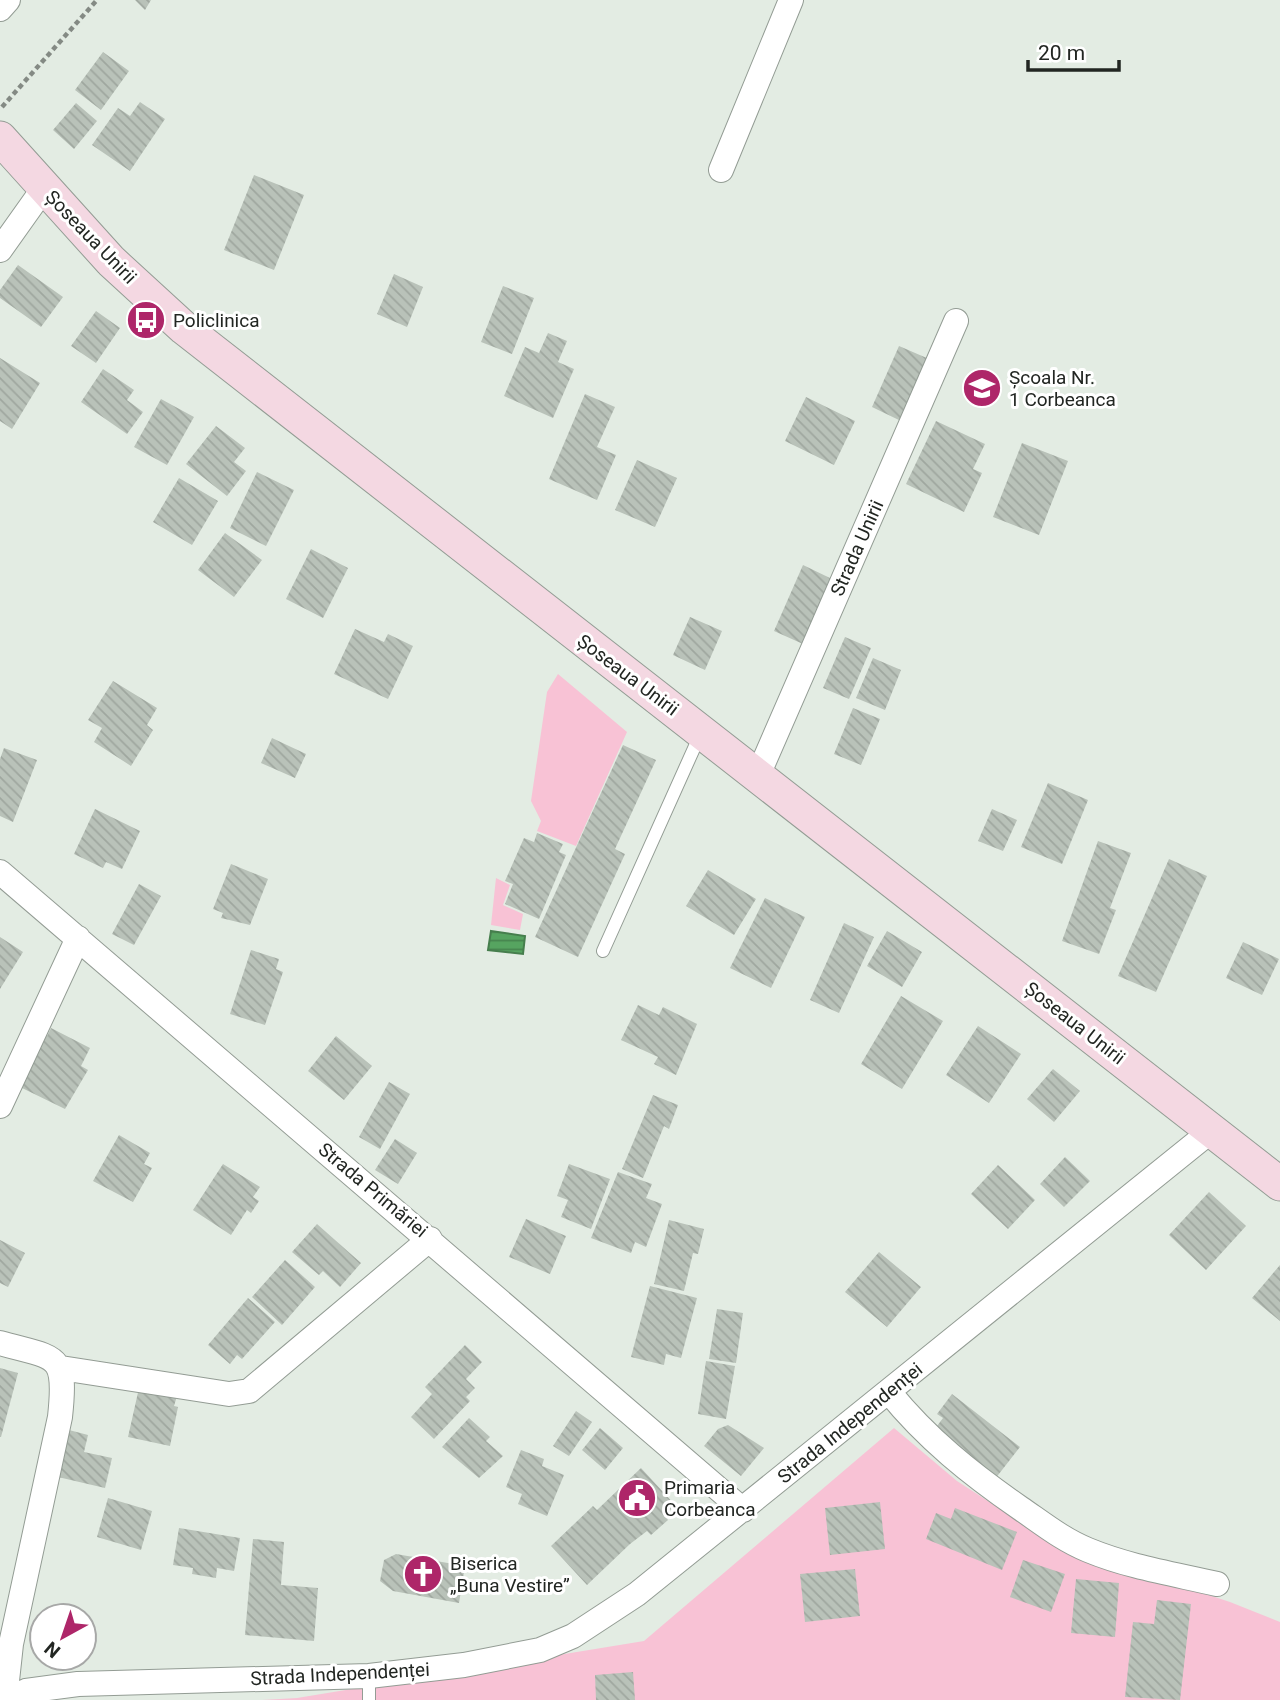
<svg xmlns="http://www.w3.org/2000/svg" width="1280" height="1700" viewBox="0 0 1280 1700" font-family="Roboto,sans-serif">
<defs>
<pattern id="water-rules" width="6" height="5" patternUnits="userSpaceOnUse" patternTransform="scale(1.75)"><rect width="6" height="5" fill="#56a460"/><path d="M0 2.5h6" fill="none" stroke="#47854f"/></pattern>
<pattern id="building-back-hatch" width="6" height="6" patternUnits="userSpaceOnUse" patternTransform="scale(1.75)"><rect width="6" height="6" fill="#b9c2b9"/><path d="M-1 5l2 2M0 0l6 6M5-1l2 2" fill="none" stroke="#9fa79f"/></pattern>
</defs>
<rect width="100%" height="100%" fill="#e3ece3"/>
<path fill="#f8c2d5" d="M558 674 627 732 576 846 537 831 541 821 531 801 547 692Z
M496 878 510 885 503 905 523 914 520 930 491 925Z
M894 1428 957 1481 1056 1545 1230 1602 1280 1622V1700H262L297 1698 644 1641Z"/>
<path fill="url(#water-rules)" stroke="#467e4d" stroke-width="2" d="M491 931 525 936 523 954 488 950Z"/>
<path fill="url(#building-back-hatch)" d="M135 0H151L145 10Z
M103 52 129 71 101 110 75 90Z
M140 102 165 119 130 171 92 145 118 108 130 116Z
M76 103 97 121 74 149 53 130Z
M254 175 304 195 274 270 224 250Z
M18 265 63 297 41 327 0 298V290Z
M394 274 423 287 407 327 377 314Z
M503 286 534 298 512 354 481 342Z
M96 311 120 328 96 363 71 346Z
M548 333 567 341 558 362 574 369 553 418 504 396 525 347 539 353Z
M899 346 929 359 901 421 872 407Z
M0 358 40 383 12 429 0 421Z
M103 369 134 390 127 400 143 412 127 434 81 402Z
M585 394 615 407 597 447 616 455 597 500 549 479Z
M806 397 855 421 834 465 785 441Z
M161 399 194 417 167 465 134 447Z
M936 421 985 444 973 469 982 473 964 512 906 484Z
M216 426 245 448 234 462 246 471 227 496 186 464Z
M1022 443 1068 461 1039 535 993 517Z
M637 460 677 478 655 527 615 510Z
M257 472 294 490 266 546 230 528Z
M179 478 218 501 192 545 153 522Z
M225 533 262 560 234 597 198 570Z
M311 549 348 568 323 618 286 599Z
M803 565 832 579 803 644 774 631Z
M690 617 722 631 705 670 673 655Z
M355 629 384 642 388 634 413 646 388 699 334 674Z
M845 637 871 648 849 699 823 688Z
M873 658 901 670 885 710 856 698Z
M113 681 157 708 147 725 153 730 131 766 94 742 102 728 88 720Z
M853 708 880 719 861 765 834 754Z
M272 738 306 754 295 778 261 763Z
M623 745 656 760 615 849 625 854 578 957 535 937Z
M4 748 37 760 13 822 0 816V759Z
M1048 783 1088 800 1062 864 1021 847Z
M95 809 140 831 122 869 106 862 103 868 74 854Z
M992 809 1017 820 1003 851 978 841Z
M537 833 563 844 559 852 566 855 539 919 505 904 513 884 505 881 524 838 534 842Z
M1098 841 1131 853 1110 908 1116 910 1099 954 1062 941Z
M1169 859 1207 876 1156 992 1118 976Z
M231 864 268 879 250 925 221 918 223 913 213 909Z
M708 870 756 899 734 935 686 906Z
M139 884 161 896 134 945 112 934Z
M765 898 805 917 771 988 730 968Z
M844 923 874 937 839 1013 810 1000Z
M887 931 922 952 902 987 867 966Z
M0 937 23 952 0 989Z
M1243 942 1279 959 1262 995 1226 978Z
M251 950 279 959 276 969 283 972 265 1025 230 1014Z
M901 996 943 1021 902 1089 861 1064Z
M638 1005 659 1015 663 1007 697 1024 676 1075 654 1064 658 1057 621 1040Z
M978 1026 1021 1054 989 1103 946 1075Z
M51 1028 90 1048 81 1066 88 1070 65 1109 20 1087 43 1035 47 1036Z
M336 1036 372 1066 344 1100 308 1071Z
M1053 1069 1080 1091 1054 1122 1027 1099Z
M389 1082 410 1094 380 1149 359 1137Z
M653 1095 678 1105 669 1129 664 1126 643 1178 622 1169Z
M119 1135 150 1153 144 1164 152 1168 133 1202 93 1181Z
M395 1139 417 1153 398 1184 375 1170Z
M1065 1157 1090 1181 1064 1207 1040 1184Z
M223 1164 260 1187 253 1197 259 1201 251 1213 247 1210 231 1235 193 1210Z
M569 1164 610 1179 591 1229 561 1217 568 1200 557 1196Z
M998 1165 1035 1200 1008 1229 971 1194Z
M618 1172 652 1184 646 1198 662 1204 646 1247 635 1242 631 1253 591 1238Z
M1209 1192 1246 1226 1206 1270 1169 1235Z
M526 1219 566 1236 550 1274 509 1257Z
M669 1220 704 1229 698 1254 693 1253 684 1291 654 1284Z
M317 1224 361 1263 340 1287 323 1271 319 1275 292 1252Z
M0 1240 25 1253 8 1287 0 1283Z
M879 1252 921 1287 887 1327 845 1292Z
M285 1260 315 1287 282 1325 252 1297Z
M1280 1265V1321L1252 1298Z
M650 1286 697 1298 681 1358 666 1354 664 1365 631 1357Z
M248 1298 275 1322 242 1359 237 1355 230 1364 208 1345Z
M717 1309 743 1313 736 1363 709 1359Z
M465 1345 482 1362 466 1379 475 1388 466 1397 470 1401 434 1439 411 1417 432 1394 425 1387Z
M706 1361 735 1366 726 1419 698 1414Z
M0 1368 18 1373 1 1437H0Z
M139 1388 177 1396 174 1406 178 1407 170 1446 128 1437Z
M952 1394 1020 1447 995 1479 934 1430 943 1418 937 1414Z
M576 1411 592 1422 569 1456 553 1446Z
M469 1418 490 1437 486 1441 503 1456 479 1478 442 1447Z
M728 1425 764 1448 741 1476 704 1446 718 1429Z
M600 1428 623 1448 605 1470 582 1450Z
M69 1430 88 1435 84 1452 112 1458 105 1488 58 1477Z
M521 1450 544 1459 542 1466 564 1475 547 1516 518 1504 522 1494 506 1487Z
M641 1468 675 1505 664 1516 668 1520 651 1535 647 1531 630 1544 587 1585 551 1546 593 1506 597 1510Z
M108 1498 152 1511 141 1550 97 1537Z
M880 1502 885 1549 830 1555 825 1508Z
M955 1508 1017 1532 1002 1570 926 1539 936 1513 951 1519Z
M179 1528 240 1538 234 1571 217 1568 216 1578 192 1574 193 1568 173 1565Z
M253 1539 284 1542 281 1585 318 1588 314 1641 245 1635Z
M396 1554 465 1566 459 1603 393 1591 380 1581 384 1560Z
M1023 1560 1065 1574 1051 1612 1010 1597Z
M855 1569 860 1616 805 1622 800 1574Z
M1076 1579 1119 1583 1115 1637 1071 1633Z
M1157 1600 1191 1604 1180 1700 1125 1697 1133 1622 1154 1624Z
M633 1672 635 1700H596L595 1675Z"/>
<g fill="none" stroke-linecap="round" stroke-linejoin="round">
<g stroke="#939c94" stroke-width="14">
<path id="lane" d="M603 951 700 735
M369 1700V1676"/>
</g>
<g stroke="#939c94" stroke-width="26">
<path id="street" d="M0 9 8 0
M721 170 791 0
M0 250 44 188
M758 775 956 321
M0 872 743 1510
M0 1106 78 938
M0 1343C57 1359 67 1352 60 1417L11 1644 5 1699
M61 1368 229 1394 249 1391 430 1239
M889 1392C927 1439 971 1474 1020 1508 1042 1523 1063 1540 1088 1550 1129 1567 1174 1574 1217 1584
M4 1700 26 1691 78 1684 369 1676 464 1665 540 1650 573 1636 637 1594 1211 1131"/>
</g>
<g stroke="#939c94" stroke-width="35">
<path id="secondary" d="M0 138 111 261 184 328 1280 1184"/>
</g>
<path stroke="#848a84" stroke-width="4.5" stroke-dasharray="5 3.5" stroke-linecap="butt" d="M2 107 97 0"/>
<use href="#lane" stroke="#fff" stroke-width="12"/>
<use href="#street" stroke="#fff" stroke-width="24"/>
<use href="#secondary" stroke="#f4d8e2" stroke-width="33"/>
</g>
<defs>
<g id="bus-disc" transform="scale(2.0125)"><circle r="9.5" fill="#ae2669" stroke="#fff"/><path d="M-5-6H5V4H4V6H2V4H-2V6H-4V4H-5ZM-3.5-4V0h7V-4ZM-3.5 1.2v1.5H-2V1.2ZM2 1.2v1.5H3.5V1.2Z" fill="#fff"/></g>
<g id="school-disc" transform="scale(2.0125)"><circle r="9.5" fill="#ae2669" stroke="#fff"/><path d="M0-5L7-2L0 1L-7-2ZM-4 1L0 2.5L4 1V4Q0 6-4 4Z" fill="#fff"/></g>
<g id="civic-disc" transform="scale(2.0125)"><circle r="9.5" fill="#ae2669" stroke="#fff"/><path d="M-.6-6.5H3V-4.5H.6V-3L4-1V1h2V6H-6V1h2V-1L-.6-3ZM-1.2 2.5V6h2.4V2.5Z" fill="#fff"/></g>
<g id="church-disc" transform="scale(2.0125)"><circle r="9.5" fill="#ae2669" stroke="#fff"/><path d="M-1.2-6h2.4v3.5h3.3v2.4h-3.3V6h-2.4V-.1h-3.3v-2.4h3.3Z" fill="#fff"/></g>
</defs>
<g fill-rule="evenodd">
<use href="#bus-disc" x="146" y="320"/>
<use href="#school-disc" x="982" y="388"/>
<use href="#civic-disc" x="637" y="1498"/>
<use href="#church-disc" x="423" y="1574"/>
</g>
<g text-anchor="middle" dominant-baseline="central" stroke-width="6" stroke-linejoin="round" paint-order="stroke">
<g font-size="19" fill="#222622" stroke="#fff">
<text transform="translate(91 237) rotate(46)">Șoseaua Unirii</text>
<text transform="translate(857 548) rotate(-66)">Strada Unirii</text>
<text transform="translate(628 675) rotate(37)">Șoseaua Unirii</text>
<text transform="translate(1075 1023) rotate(38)">Șoseaua Unirii</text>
<text transform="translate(373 1190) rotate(40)">Strada Primăriei</text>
<text transform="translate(850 1423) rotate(-39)">Strada Independenței</text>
<text transform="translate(340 1674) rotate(-3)">Strada Independenței</text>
</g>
<g font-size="19" fill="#222622" stroke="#fff" text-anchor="start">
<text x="173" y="320">Policlinica</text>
<text x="1009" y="377">Școala Nr.<tspan x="1009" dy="22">1 Corbeanca</tspan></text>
<text x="664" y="1487">Primaria<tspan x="664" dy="22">Corbeanca</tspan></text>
<text x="450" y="1563">Biserica<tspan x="450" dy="22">„Buna Vestire”</tspan></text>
</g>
</g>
<g transform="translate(63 1637) rotate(220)"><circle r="33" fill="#ffffff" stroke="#a7a8a7" stroke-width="2"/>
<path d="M0-5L12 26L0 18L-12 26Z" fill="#ae2669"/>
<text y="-10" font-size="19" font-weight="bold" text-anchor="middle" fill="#222622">N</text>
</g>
<path d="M1028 60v10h91v-10" fill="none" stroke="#222622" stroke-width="3.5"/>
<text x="1038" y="60" font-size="21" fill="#222622" stroke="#ffffff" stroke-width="5" paint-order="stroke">20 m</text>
</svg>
